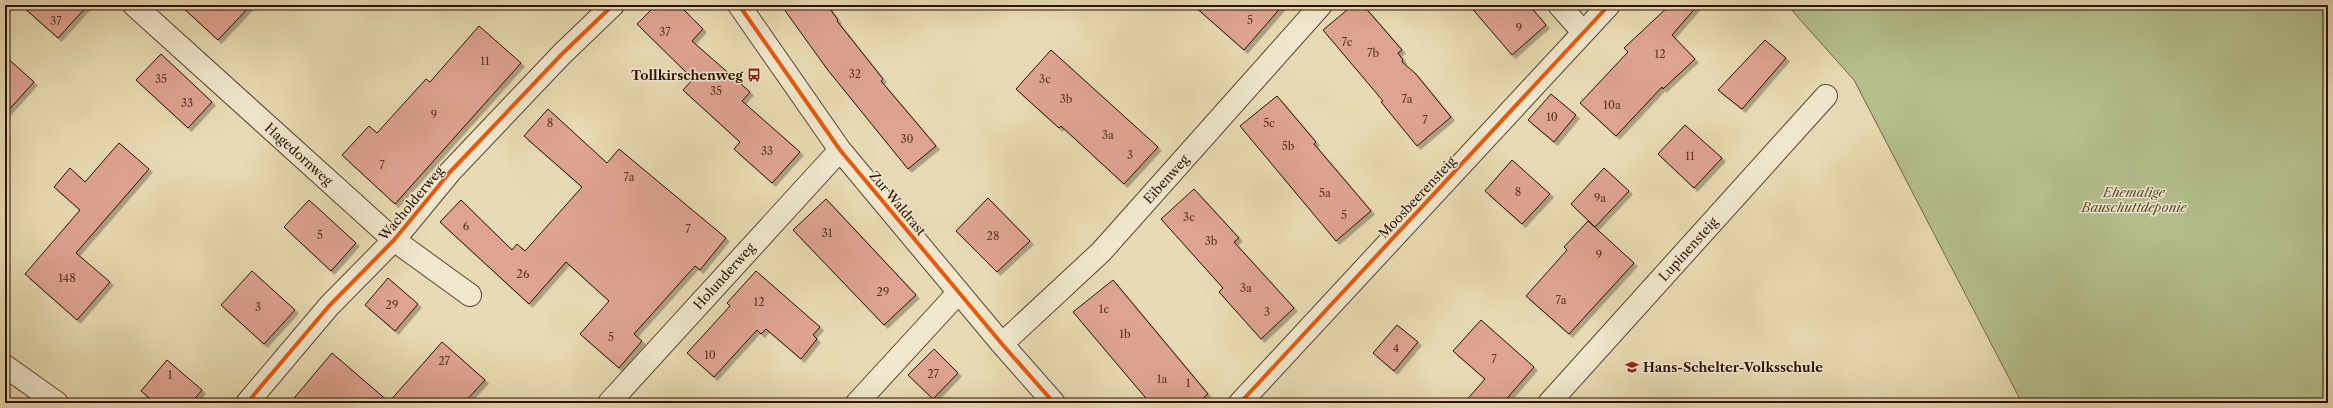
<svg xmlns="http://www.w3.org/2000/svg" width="2333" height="408" viewBox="0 0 2333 408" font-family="'Libre Caslon Text',serif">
<defs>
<filter id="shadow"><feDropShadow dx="3.5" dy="3.5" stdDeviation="0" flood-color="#0004"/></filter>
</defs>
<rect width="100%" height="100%" fill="#e8dbb3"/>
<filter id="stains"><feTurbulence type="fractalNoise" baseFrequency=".005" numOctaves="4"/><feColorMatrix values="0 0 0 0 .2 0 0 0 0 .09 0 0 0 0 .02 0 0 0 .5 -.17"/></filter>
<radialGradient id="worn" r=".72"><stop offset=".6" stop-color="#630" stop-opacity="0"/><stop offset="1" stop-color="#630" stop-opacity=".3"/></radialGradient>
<path fill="#b5c08e" stroke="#716848" d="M1787 5H2324L2328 12V403H2022L1854 80Z"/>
<path fill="#dfa491" stroke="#2d1103" filter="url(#shadow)" d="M21 5H88L58 38Z
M180 5H251L218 40Z
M656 5H679L703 29 692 41 750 92 742 101 800 152 772 183 734 149 740 142 683 90 693 79 637 24Z
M781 5H827L838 20 837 21 883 79 881 81 936 146 908 169 827 69Z
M1193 5H1283L1244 50Z
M1353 5H1363L1402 50 1398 53 1403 60 1402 62 1415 73 1451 117 1417 146 1381 102 1383 101 1323 30Z
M1469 5H1529L1546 25 1512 55Z
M1670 5H1698L1672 35 1695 59 1663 89 1662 87 1616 136 1580 103 1628 52 1624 48Z
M479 26 521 63 395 204 342 155 369 126 377 133 426 79 430 82Z
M1765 40 1786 58 1742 109 1718 90Z
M1051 50 1158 147 1124 184 1061 126 1059 128 1016 89Z
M161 54 212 102 188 128 136 80Z
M5 56 34 82 5 114Z
M1551 94 1576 115 1554 142 1528 120Z
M1277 96 1316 142 1314 144 1371 211 1336 241 1240 126Z
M548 109 607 163 619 149 726 238 700 270 695 266 634 334 642 341 619 368 580 334 609 301 566 262 529 304 440 222 461 200 512 250 517 244 525 251 582 187 524 136Z
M1685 125 1722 158 1694 188 1658 154Z
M119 143 149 169 76 253 110 282 77 320 25 274 80 210 54 187 70 168 85 182Z
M1512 160 1550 194 1522 224 1485 191Z
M1604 168 1629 191 1595 227 1571 204Z
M1194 189 1239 238 1234 242 1294 308 1261 339 1219 292 1223 288 1161 219Z
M988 198 1030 241 997 272 956 231Z
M826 199 916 295 884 325 793 230Z
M309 200 356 243 331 271 284 227Z
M1588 221 1634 263 1569 334 1526 296 1567 250 1564 247Z
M252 271 295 310 264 344 221 305Z
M756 271 820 327 813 335 817 339 801 359 766 329 761 334 757 330 714 377 687 353 730 306 727 303Z
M388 278 418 304 395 331 365 305Z
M1113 280 1208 394 1197 403H1150L1073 312Z
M1481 320 1534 367 1503 403H1464L1485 379 1453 351Z
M1397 325 1418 342 1394 371 1373 353Z
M442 342 485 380 464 403H290L332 353 389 402Z
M934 349 958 373 933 399 908 375Z
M167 360 202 390 191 403H155L141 391Z"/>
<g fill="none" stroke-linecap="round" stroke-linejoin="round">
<g stroke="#5c442f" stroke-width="24">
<path id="minor" d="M134 5 394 240 470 295
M739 5 840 150 1002 344 1054 403
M1559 5 1583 32
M1002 344 1101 252 1321 5
M5 366 57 403
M247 403 329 306 394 240 450 172 562 54 613 5
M609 403 840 150
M857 403 958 293
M1240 403 1609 5
M1549 403 1826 96"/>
</g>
<use href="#minor" stroke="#f0e8ce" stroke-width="22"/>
<g stroke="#f0e8ce" stroke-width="6">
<path id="cycleway" d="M739 5 840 150 1002 344 1054 403
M247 403 329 306 394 240 450 172 562 54 613 5
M1240 403 1609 5"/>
</g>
<use href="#cycleway" stroke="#e8590c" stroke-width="4"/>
</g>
<defs>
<g id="bus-bare" transform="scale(1.08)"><path d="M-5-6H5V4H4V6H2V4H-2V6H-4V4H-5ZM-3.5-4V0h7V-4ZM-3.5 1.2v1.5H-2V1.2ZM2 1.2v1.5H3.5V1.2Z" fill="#8f2418" stroke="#f0e8ce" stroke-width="2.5" paint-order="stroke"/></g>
<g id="school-bare" transform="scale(1.08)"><path d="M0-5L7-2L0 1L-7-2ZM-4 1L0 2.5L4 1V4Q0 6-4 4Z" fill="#8f2418" stroke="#f0e8ce" stroke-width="2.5" paint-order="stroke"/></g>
</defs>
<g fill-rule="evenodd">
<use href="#bus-bare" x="754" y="75"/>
<use href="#school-bare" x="1632" y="367"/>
</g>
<g text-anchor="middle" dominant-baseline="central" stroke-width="3" stroke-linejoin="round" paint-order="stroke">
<g font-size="11" fill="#5a3626">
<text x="1250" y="20">5</text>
<text x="56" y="21">37</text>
<text x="1519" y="28">9</text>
<text x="665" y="32">37</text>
<text x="1347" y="42">7c</text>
<text x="1373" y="53">7b</text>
<text x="1660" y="54">12</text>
<text x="485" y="61">11</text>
<text x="855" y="74">32</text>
<text x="161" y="79">35</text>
<text x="1045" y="79">3c</text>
<text x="716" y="91">35</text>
<text x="1066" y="99">3b</text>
<text x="1407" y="99">7a</text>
<text x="187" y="103">33</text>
<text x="1612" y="105">10a</text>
<text x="434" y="115">9</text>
<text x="1552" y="117">10</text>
<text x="1425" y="120">7</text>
<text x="550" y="123">8</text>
<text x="1269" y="123">5c</text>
<text x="1108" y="135">3a</text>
<text x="907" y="139">30</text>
<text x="1288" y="146">5b</text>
<text x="767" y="151">33</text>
<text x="1130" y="155">3</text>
<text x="1690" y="156">11</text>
<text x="382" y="165">7</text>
<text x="629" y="177">7a</text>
<text x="1518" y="192">8</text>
<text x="1325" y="193">5a</text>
<text x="1600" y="198">9a</text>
<text x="1344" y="215">5</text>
<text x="1189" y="217">3c</text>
<text x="466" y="226">6</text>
<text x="688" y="229">7</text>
<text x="827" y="233">31</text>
<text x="320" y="235">5</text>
<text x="993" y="236">28</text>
<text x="1211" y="241">3b</text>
<text x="1599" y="255">9</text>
<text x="523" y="274">26</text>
<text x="67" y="278">148</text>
<text x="1246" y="288">3a</text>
<text x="883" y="292">29</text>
<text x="1561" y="300">7a</text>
<text x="759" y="302">12</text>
<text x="392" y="305">29</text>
<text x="258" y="307">3</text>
<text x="1104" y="309">1c</text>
<text x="1267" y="312">3</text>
<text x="1125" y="334">1b</text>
<text x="611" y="337">5</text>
<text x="1396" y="348">4</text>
<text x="710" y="355">10</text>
<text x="1494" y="359">7</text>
<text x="444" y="361">27</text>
<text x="933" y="374">27</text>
<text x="170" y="375">1</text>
<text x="1162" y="379">1a</text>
<text x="1188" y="383">1</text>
</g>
<g font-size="13" font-weight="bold" fill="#2d1103" stroke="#f0e8ce" text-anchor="end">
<text x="743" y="75">Tollkirschenweg</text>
<text x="1643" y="367" text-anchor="start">Hans-Schelter-Volksschule</text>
</g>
<g font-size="13" fill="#2d1103" stroke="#f0e8ce">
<text transform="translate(299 154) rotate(42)">Hagedornweg</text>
<text transform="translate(1166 179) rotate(-48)">Eibenweg</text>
<text transform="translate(1417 197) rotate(-47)">Moosbeerensteig</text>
<text transform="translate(411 203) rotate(-50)">Wacholderweg</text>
<text transform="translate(898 203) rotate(50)">Zur Waldrast</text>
<text transform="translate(1688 249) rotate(-48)">Lupinensteig</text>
<text transform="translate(724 276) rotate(-48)">Holunderweg</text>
</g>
<g font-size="13" font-style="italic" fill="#5d4e34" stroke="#f0e8ce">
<text x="2134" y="192">Ehemalige<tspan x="2134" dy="15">Bauschuttdeponie</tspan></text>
</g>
</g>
<rect width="2333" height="408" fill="none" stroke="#e8dbb3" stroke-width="20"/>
<rect x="6" y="6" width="2321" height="396" fill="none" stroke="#2d1103" stroke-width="2"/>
<rect x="10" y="10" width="2313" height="388" fill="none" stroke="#2d1103"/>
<rect width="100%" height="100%" filter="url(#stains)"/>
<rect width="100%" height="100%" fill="url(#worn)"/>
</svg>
